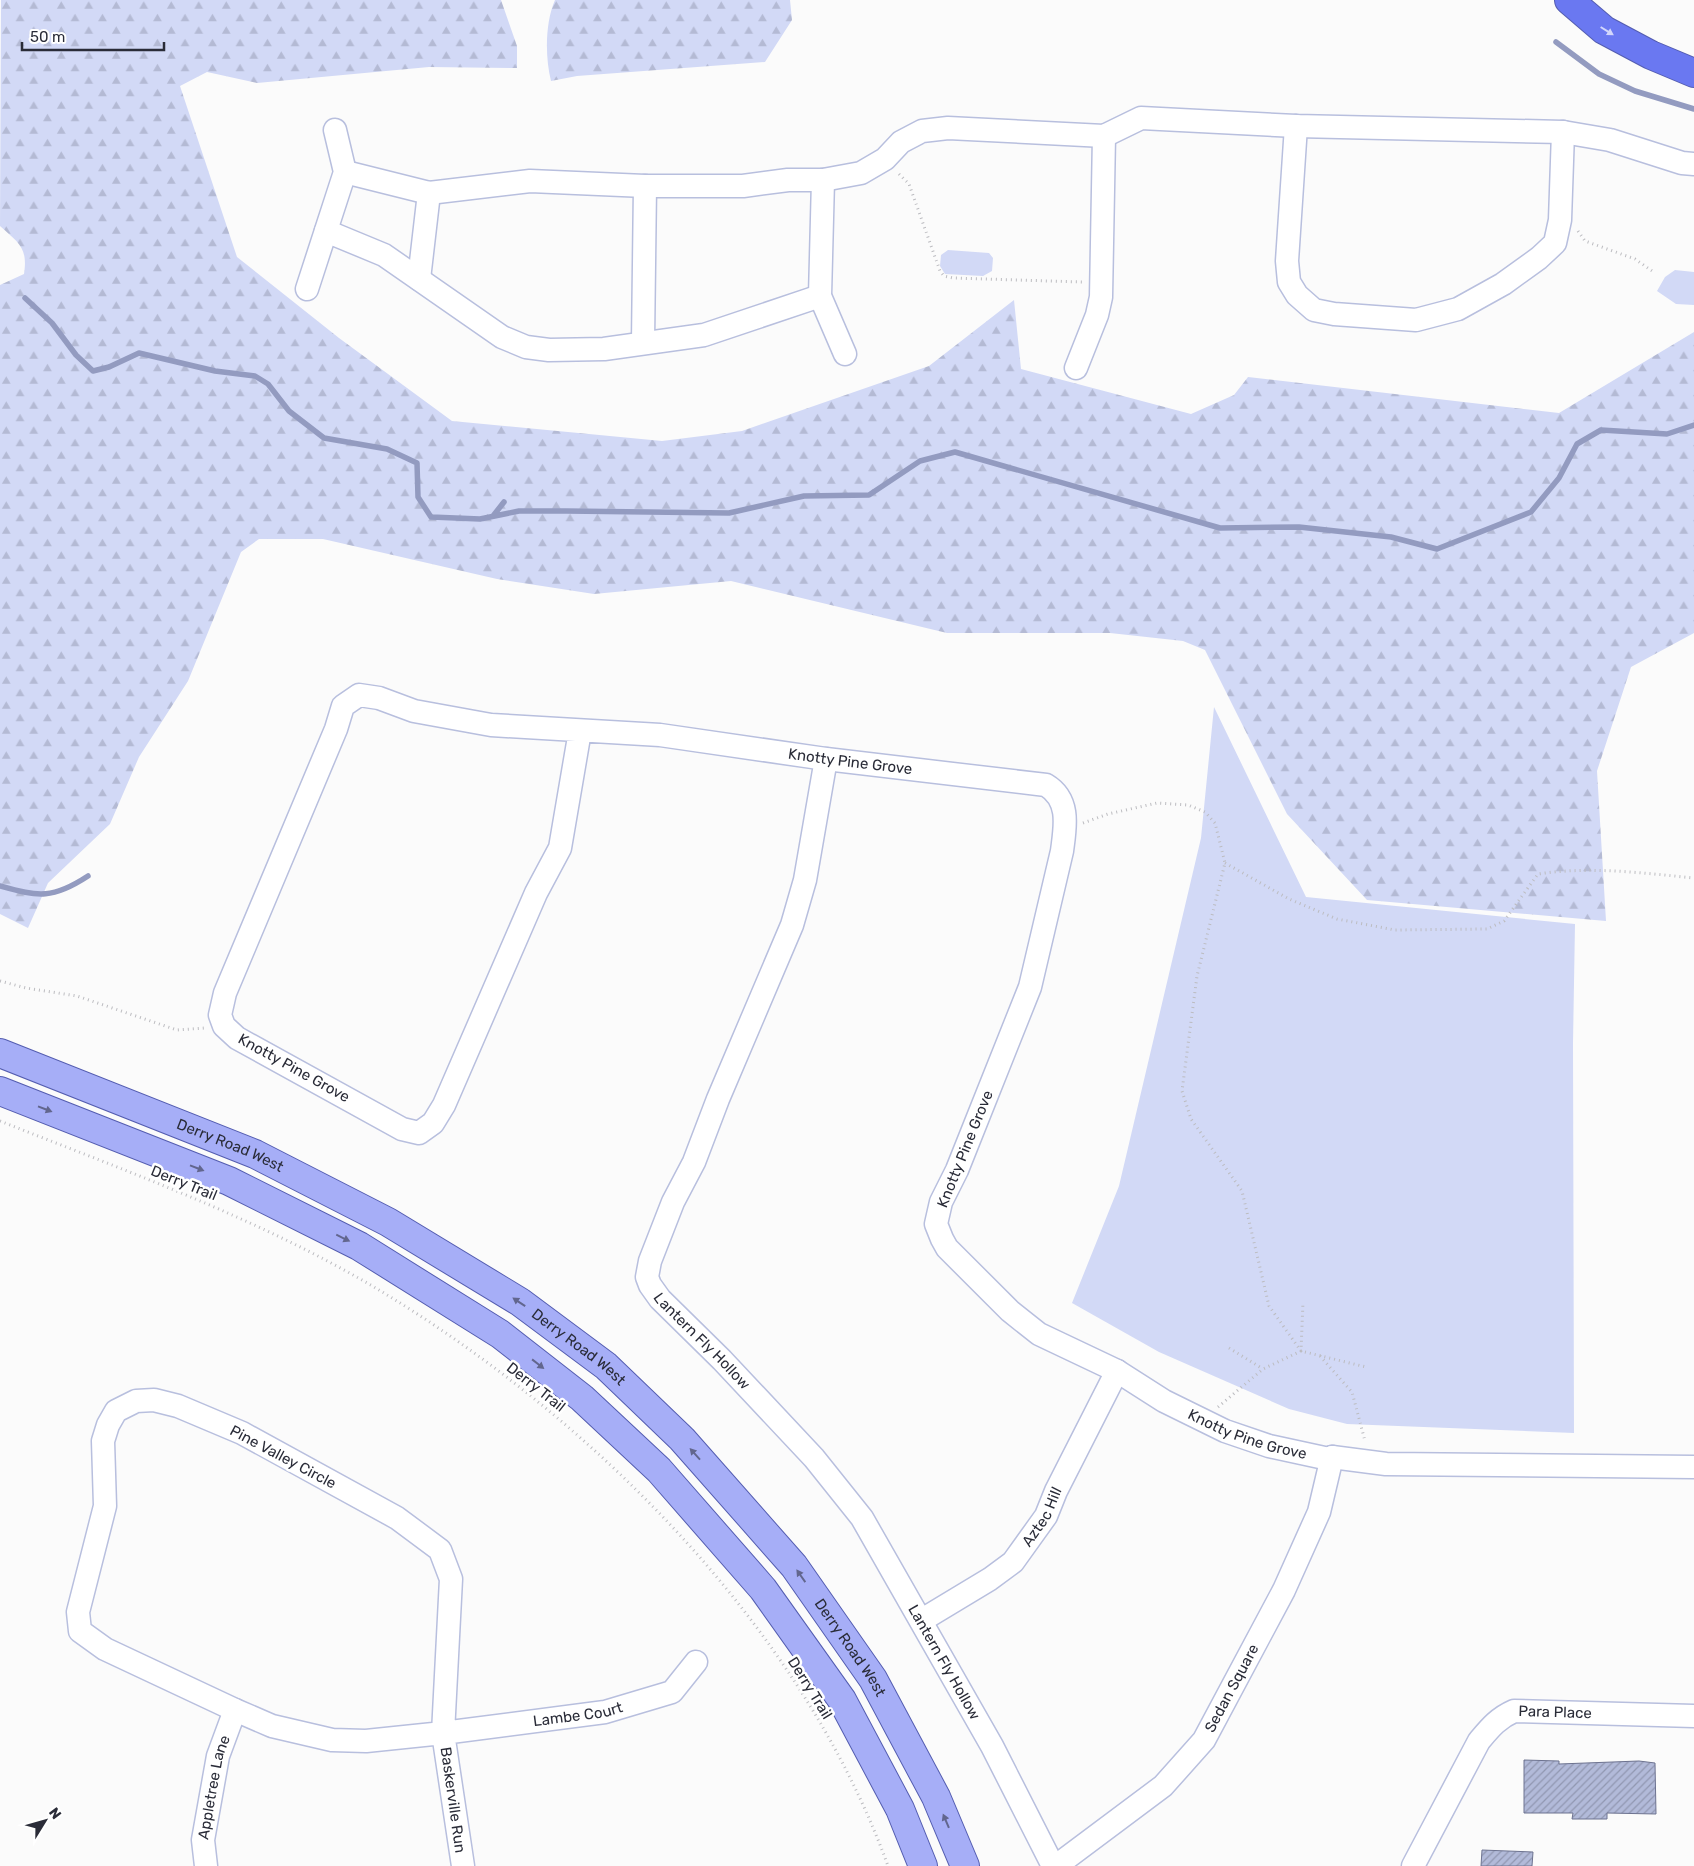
<svg xmlns="http://www.w3.org/2000/svg" width="1694" height="1866" viewBox="0 0 1694 1866" font-family="Rubik,sans-serif">
<defs>
<pattern id="forest-firs" width="22" height="20" patternUnits="userSpaceOnUse" patternTransform="scale(1.25)"><rect width="22" height="20" fill="#d2d9f6"/><path d="M5 1l3.5 6h-7zM16 11l3.5 6h-7z" fill="#b4bad4"/></pattern>
<pattern id="building-hatch" width="6" height="6" patternUnits="userSpaceOnUse" patternTransform="scale(1.25)"><rect width="6" height="6" fill="#b2bad9"/><path d="M-1 1l2-2M0 6l6-6M5 7l2-2" fill="none" stroke="#9197b1"/></pattern>
</defs>
<rect width="100%" height="100%" fill="#fbfbfb"/>
<path fill="#d2d9f6" d="M948 250 989 253 993 258 992 271 983 276 945 274 940 266 941 255Z
M1675 270 1694 272V305L1676 304 1657 291 1665 277Z
M1214 707 1306 897 1575 924 1573 1043 1574 1433 1347 1424 1289 1409 1159 1352 1072 1303 1119 1186 1201 838Z"/>
<path fill="url(#forest-firs)" d="M1 0H501L517 46V68L429 67 257 83 207 72 180 86 237 257 339 338 452 421 662 441 742 431 929 366 1014 300 1021 369 1191 414 1234 395 1248 377 1559 413 1694 332V633L1631 667 1597 771 1606 921 1367 900 1287 814 1205 650 1183 641 1110 633H947L731 581 594 594 497 579 323 539H259L241 552 188 681 139 757 110 824 48 883 28 928 0 914V285L24 274C28 248 19 243 0 226Z
M555 0H790L792 20 765 62 577 76 551 81C545 57 545 23 555 0Z"/>
<g fill="none" stroke-linecap="round" stroke-linejoin="round">
<path stroke="#939bc0" stroke-width="5.5" d="M1556 42 1599 74 1635 91 1694 109
M25 298 52 323 76 355 93 371 109 367 139 353 215 371 255 376 268 384 289 411 324 438 387 449 417 463 418 497 431 517 480 519 519 511H566L729 513 804 496 869 495 920 461 955 452 1220 528 1299 527 1391 537 1437 549 1531 512 1559 478 1577 444 1601 430 1667 434 1694 425
M493 516 504 502
M0 886C39 897 53 899 88 876"/>
</g>
<path fill="url(#building-hatch)" stroke="#6d7390" d="M1524 1760 1559 1761V1764L1639 1761 1655 1763 1656 1814 1607 1813V1819H1572L1573 1813H1524Z
M1482 1850 1533 1852 1532 1866H1481Z"/>
<g fill="none" stroke-linecap="round" stroke-linejoin="round">
<g stroke="#b8bfde" stroke-width="25">
<g id="minor">
<path d="M1296 126 1287 261 1289 282 1297 295 1314 310 1334 314 1416 320 1458 309 1503 284 1539 258 1555 243 1560 220 1563 132"/>
<path d="M345 172 429 193 530 181 645 186H743L788 180H823L861 173 885 159 901 142 922 131 948 128 1104 136 1141 118 1296 126 1563 132 1610 140 1682 163 1694 164"/>
<path d="M823 180 820 296 845 354"/>
<path d="M326 231 384 255 502 337 526 347 549 350 604 349 704 335 820 296"/>
<path d="M419 279 429 193"/>
<path d="M307 289 345 172 335 130"/>
<path d="M643 342 645 186"/>
<path d="M1076 368 1097 315 1101 297 1104 136"/>
<path id="s1" d="M580 731 560 848 536 893 444 1105 433 1123 419 1133 402 1129 237 1038 224 1026 220 1015 225 993 336 729 343 706 359 695 379 698 414 711 491 725 660 735 826 759 1046 785C1071 800 1065 828 1062 851L1030 987 957 1170 941 1202 936 1224 942 1239 947 1248 1010 1311 1039 1334 1117 1371 1164 1401 1225 1431 1269 1446 1329 1459 1332 1457 1386 1464 1694 1467"/>
<path id="s2" d="M826 759 805 880 792 925 718 1099 694 1162 673 1202 650 1261 647 1277 650 1285 660 1299 722 1360 814 1458 862 1518 992 1746 1053 1866"/>
<path id="s3" d="M922 1620 990 1579 1013 1562 1046 1516 1056 1491 1117 1371"/>
<path id="s4" d="M206 1866 203 1840 218 1756 235 1710"/>
<path id="s5" d="M463 1866 443 1733 451 1579 440 1550 397 1518 242 1433 178 1406 154 1400 136 1401 116 1411 108 1425 103 1441 105 1506 78 1612 80 1631 105 1649 235 1710 272 1726 332 1740 366 1741 443 1733 605 1712 672 1692 696 1662"/>
<path id="s6" d="M1056 1866 1163 1786 1204 1740 1284 1590 1319 1512 1332 1457"/>
<path id="s7" d="M1413 1866 1479 1741C1490 1728 1498 1718 1514 1711L1694 1716"/>
</g>
</g>
<g stroke="#545db0" stroke-width="30">
<g id="major">
<path id="s8" d="M0 1053 255 1154 388 1222 520 1302 606 1366 682 1439 794 1566 873 1679 936 1797 965 1866"/>
<path d="M0 1091 229 1181 359 1246 500 1334 582 1398 659 1470 763 1589 842 1700 900 1809 923 1866"/>
</g>
</g>
<g stroke="#545db0" stroke-width="30">
<path id="highway" d="M1569 0 1604 30 1651 55 1694 73"/>
</g>
<path stroke="#bcbcc0" stroke-width="3" stroke-dasharray="1 4" stroke-linecap="butt" d="M899 174 909 184 940 271 944 276 953 278 1082 282
M1578 231 1585 241 1635 259 1655 273
M1083 823 1108 814 1157 803 1188 805 1205 812 1215 823 1225 863 1197 976 1182 1091 1191 1119 1242 1191 1269 1306 1301 1351 1303 1302
M1225 863 1289 899 1337 919 1395 930 1487 929 1504 921 1538 874C1590 866 1643 873 1694 878
M0 981 26 988 77 996 177 1030 205 1028
M0 1121C126 1171 257 1218 374 1287 590 1416 801 1625 888 1866
M1229 1348 1263 1369
M1320 1356 1352 1392 1365 1441
M1218 1407 1263 1369 1301 1351 1366 1367"/>
<use href="#minor" stroke="#fff" stroke-width="22"/>
<use href="#major" stroke="#a6aef7" stroke-width="28"/>
<use href="#highway" stroke="#6a78f1" stroke-width="28"/>
</g>
<defs><path id="oneway-solid" d="M-6-.8H1V-3.2L6.5 0L1 3.2V.8H-6Z" transform="scale(1.25)"/></defs>
<use fill="#d2d6fb" href="#oneway-solid" transform="translate(1607 31) rotate(32)"/>
<g fill="#62668e">
<use href="#oneway-solid" transform="translate(45 1109) rotate(21)"/>
<use href="#oneway-solid" transform="translate(197 1168) rotate(21)"/>
<use href="#oneway-solid" transform="translate(343 1238) rotate(26)"/>
<use href="#oneway-solid" transform="translate(519 1302) rotate(-146)"/>
<use href="#oneway-solid" transform="translate(538 1364) rotate(38)"/>
<use href="#oneway-solid" transform="translate(695 1454) rotate(-132)"/>
<use href="#oneway-solid" transform="translate(801 1576) rotate(-125)"/>
<use href="#oneway-solid" transform="translate(946 1821) rotate(-113)"/>
</g>
<g text-anchor="middle" dominant-baseline="central" stroke-width="5" stroke-linejoin="round" paint-order="stroke">
<g font-size="15" fill="#2a2c38" stroke="#fff">
<text stroke="none"><textPath href="#s1" startOffset="1524">Knotty Pine Grove</textPath></text>
<text transform="translate(294 1068) rotate(29)">Knotty Pine Grove</text>
<text stroke="none"><textPath href="#s8" startOffset="248">Derry Road West</textPath></text>
<text transform="translate(965 1149) rotate(-68)">Knotty Pine Grove</text>
<text transform="translate(184 1183) rotate(22)">Derry Trail</text>
<text stroke="none"><textPath href="#s2" startOffset="636">Lantern Fly Hollow</textPath></text>
<text stroke="none"><textPath href="#s8" startOffset="652">Derry Road West</textPath></text>
<text transform="translate(536 1387) rotate(38)">Derry Trail</text>
<text stroke="none"><textPath href="#s1" startOffset="2574">Knotty Pine Grove</textPath></text>
<text transform="translate(283 1457) rotate(28)">Pine Valley Circle</text>
<text stroke="none"><textPath href="#s3" startOffset="162">Aztec Hill</textPath></text>
<text stroke="none"><textPath href="#s8" startOffset="1059">Derry Road West</textPath></text>
<text stroke="none"><textPath href="#s2" startOffset="1041">Lantern Fly Hollow</textPath></text>
<text transform="translate(810 1688) rotate(58)">Derry Trail</text>
<text stroke="none"><textPath href="#s6" startOffset="254">Sedan Square</textPath></text>
<text stroke="none"><textPath href="#s5" startOffset="1435">Lambe Court</textPath></text>
<text stroke="none"><textPath href="#s7" startOffset="229">Para Place</textPath></text>
<text stroke="none"><textPath href="#s4" startOffset="80">Appletree Lane</textPath></text>
<text transform="translate(453 1800) rotate(82)">Baskerville Run</text>
</g>
</g>
<g transform="translate(45 1821) rotate(53)" stroke="#ffffff" stroke-width="4" paint-order="stroke">
<path d="M0-4L9 19L0 12L-9 19Z" fill="#2a2c38"/>
<text y="-8" font-size="14" font-weight="bold" text-anchor="middle" fill="#2a2c38">N</text>
</g>
<path d="M22 42v8h142v-8" fill="none" stroke="#2a2c38" stroke-width="2.5"/>
<text x="30" y="42" font-size="15" fill="#2a2c38" stroke="#ffffff" stroke-width="4" paint-order="stroke">50 m</text>
</svg>
